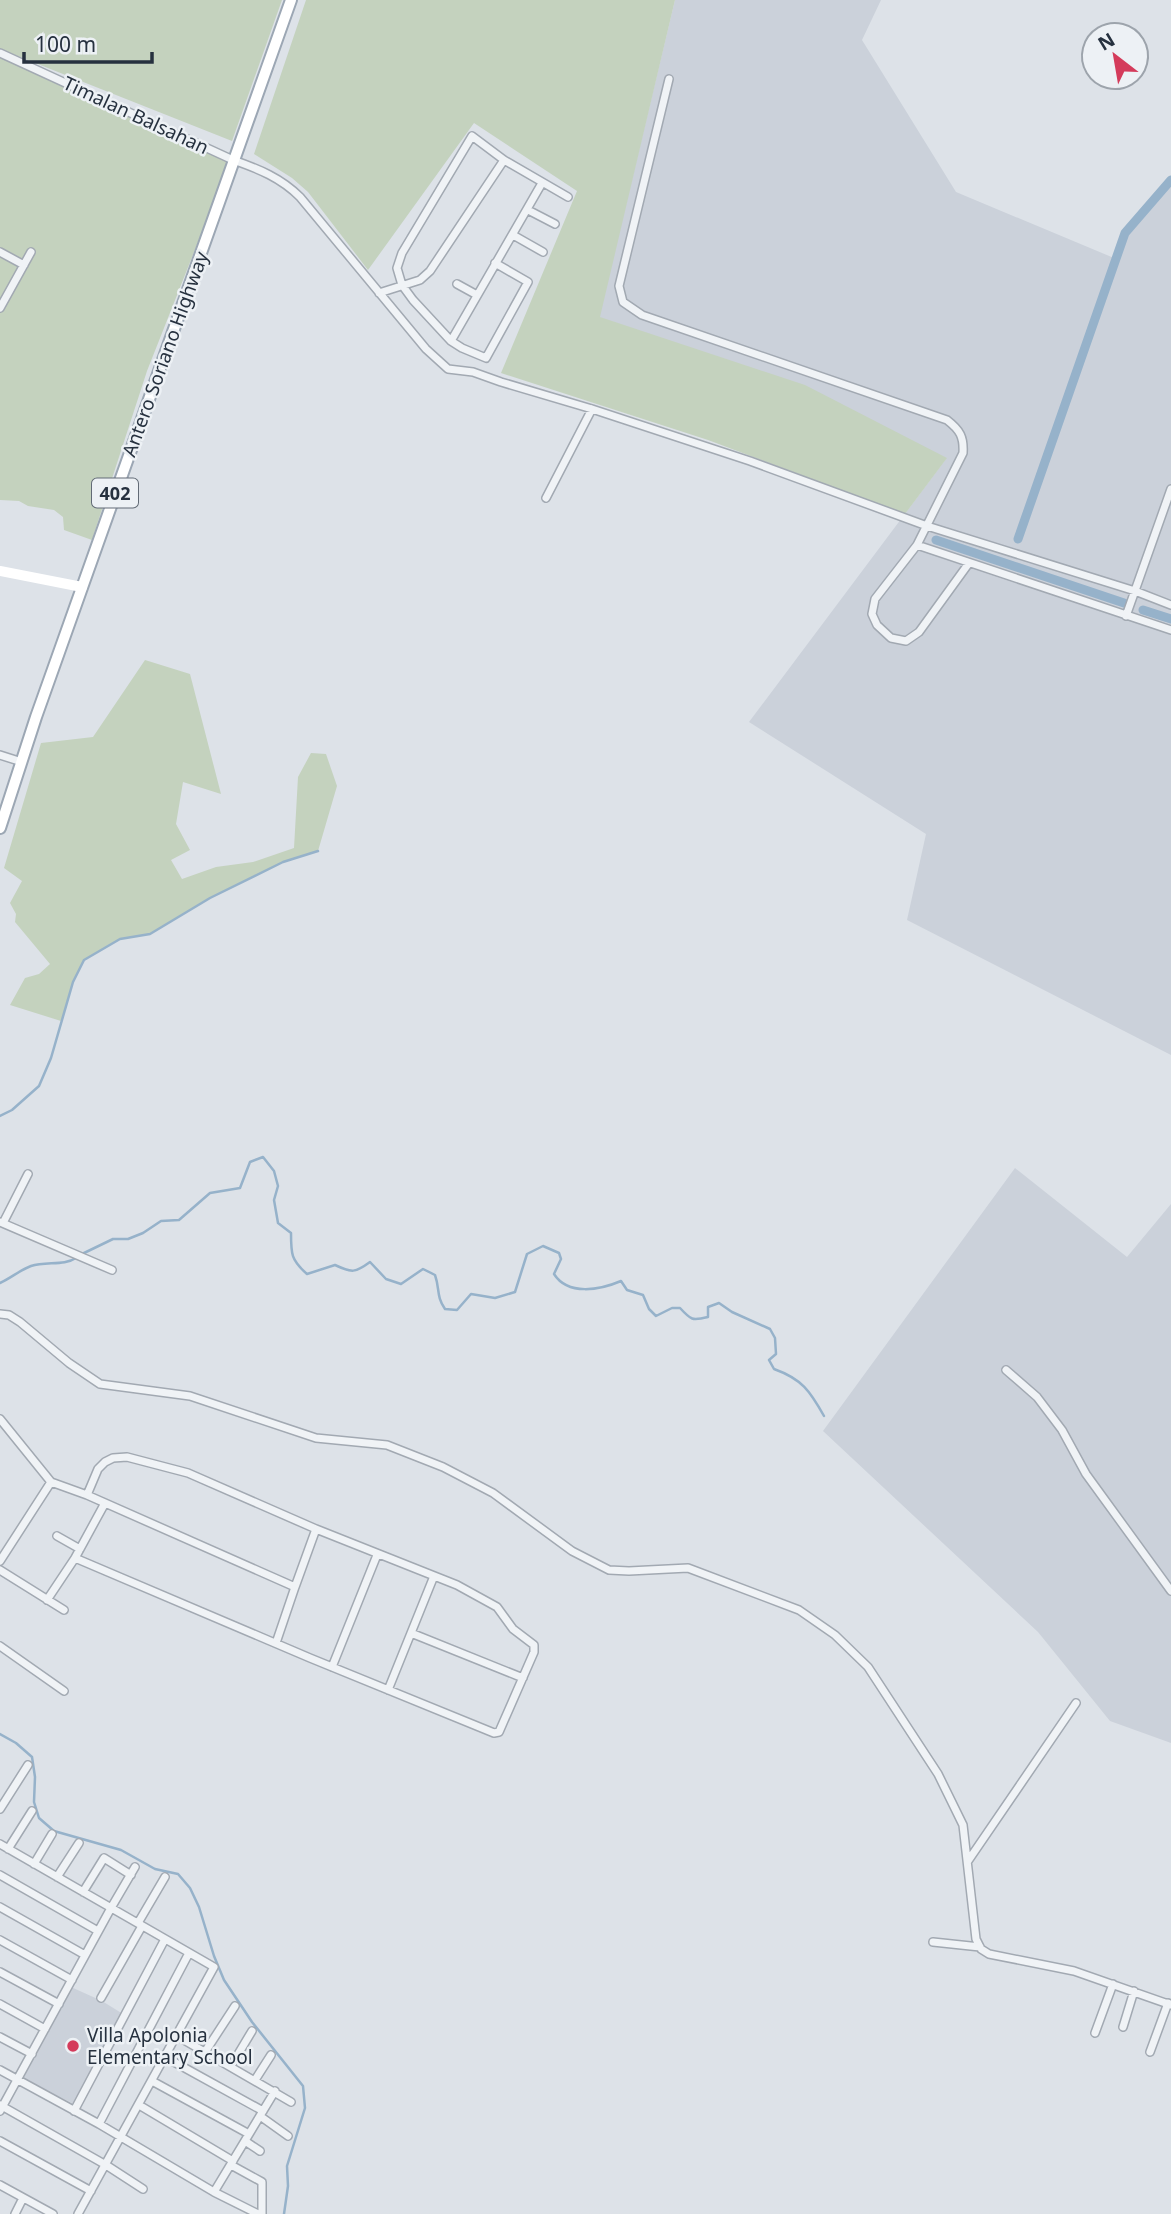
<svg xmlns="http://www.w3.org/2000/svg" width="1171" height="2214" viewBox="0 0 1171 2214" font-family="'Noto Sans',sans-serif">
<rect width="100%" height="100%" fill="#dde2e8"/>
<path fill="#cbd1da" d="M675 0H881L862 40 956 192 1114 258 1125 233 1171 180V1055L907 920 926 834 749 722 946 459 599 317Z
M1015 1168 1127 1257 1171 1204V1743L1110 1721 1038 1632 823 1431Z
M71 1987 102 2001 123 2014 76 2105 23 2079Z"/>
<path fill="#c4d2be" d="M0 0H282L232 141 0 49Z
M306 0H675L600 317 805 385 947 458 905 514 708 440 501 373 577 191 474 123 368 270 308 192 292 178 254 154Z
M0 57 230 161 147 371 92 540 64 530 63 517 54 510 28 506 19 501 0 500Z
M145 660 190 674 221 794 183 782 176 824 190 850 171 860 182 879 216 867 253 862 294 848 298 777 311 753 326 754 337 786 318 851 283 862 210 898 150 934 120 939 84 960 73 982 61 1021 10 1005 25 978 39 974 50 964 15 922 16 914 10 903 22 881 4 868 41 743 93 737Z"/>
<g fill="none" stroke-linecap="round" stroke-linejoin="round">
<path stroke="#96b2ca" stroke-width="2.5" d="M0 1116 12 1110 39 1086 51 1058 73 982 84 960 120 939 150 934 210 898 283 862 318 851
M82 1254 113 1239H128L143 1233 161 1221 179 1220 210 1193 240 1188 250 1162 263 1157 274 1171 278 1186 274 1200 278 1223 291 1233C291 1254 291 1260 307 1274L335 1265C352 1273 355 1273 370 1262L386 1279 401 1284 423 1269 435 1275C440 1289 436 1296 445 1309L457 1310 471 1294 495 1298 515 1292 527 1254 543 1246 559 1253 561 1259 554 1274C568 1296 600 1290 621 1281L627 1290 643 1295 649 1309 656 1316 672 1308H680C691 1320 692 1321 708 1317V1307L719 1303 732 1312 770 1329 775 1338 776 1354 769 1360 774 1369C802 1379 810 1391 824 1416
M0 1283C11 1278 20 1270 31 1266 46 1261 64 1266 76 1258
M0 1734 16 1743 32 1757 35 1777 34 1802 39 1818 54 1831 121 1850 155 1869 178 1874 190 1888 199 1907 214 1956 224 1980 252 2022 303 2086 305 2108 287 2166 288 2186 284 2214"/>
<path stroke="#96b2ca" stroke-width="9" d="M1018 539 1125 233 1171 180
M936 540 1124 603
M1143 610 1171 619"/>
<g stroke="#a2a9b2" stroke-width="10">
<path id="street" d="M0 53 233 160C259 169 281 178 300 197L426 349 448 369 473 372 501 382 592 409 750 461 927 526 1135 591 1171 605
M669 79 619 286 623 302 642 315 947 420C960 430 964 437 963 453L917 545 875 599 872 614 877 625 891 638 906 641 919 632 969 563
M528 210 555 224
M513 235 543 252
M0 252 24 265
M495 263 528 282 486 358 462 348 451 341 413 300 402 285 397 268 402 253 472 136 504 160 568 197
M457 284 477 295
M379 293 420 280 430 271 504 160
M0 308 31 252
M451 341 542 183
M546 498 592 409
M917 545 1171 630
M1126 616 1171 489
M0 755 22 762
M0 1222 112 1270
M3 1223 28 1174
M0 1314 9 1315 20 1322 69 1363 100 1384 190 1396 316 1438 387 1445 443 1467 493 1493 572 1551 609 1570 629 1571 688 1568 799 1610 835 1635 868 1667 938 1774 963 1825 976 1939 981 1949 989 1954 1074 1971 1171 2005
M1006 1370 1037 1397 1062 1430 1086 1474 1171 1591
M0 1419 51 1482 0 1561
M51 1482 87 1495 295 1587 316 1529 188 1473 127 1457 113 1458 105 1462 98 1469 87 1495
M57 1536 80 1549
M75 1558 310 1658 494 1733 499 1732 534 1652V1645L513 1629 497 1607 457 1585 316 1529
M0 1570 64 1610
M47 1600 75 1558 105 1503
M411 1633 523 1678
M276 1643 295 1587
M0 1646 64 1691
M332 1667 377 1555
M388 1690 434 1576
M0 1809 28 1765
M0 1844 214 1967 78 2214
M8 1849 32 1811
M968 1861 1076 1703
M34 1864 52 1834
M0 1875 98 1931
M57 1877 79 1843
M83 1892 104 1858 131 1875
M0 1907 85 1955
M138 1923 165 1877
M0 1940 72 1980
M933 1942 980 1947
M0 1972 59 2004
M101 1998 142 1926
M0 2004 45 2029
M1123 2027 1134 1991
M1095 2033 1113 1984
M177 2036 291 2102
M0 2037 32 2054
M205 2052 235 2006
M1150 2052 1168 2003
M165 2057 263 2111
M231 2066 252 2031
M0 2070 99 2124 214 2192 275 2091
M255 2080 271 2055
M152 2081 249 2134
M0 2105 106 2165 143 2189
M139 2105 233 2161
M0 2111 111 1908 135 1867
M74 2111 165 1939
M260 2116 288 2136
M99 2124 189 1953
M0 2141 91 2191
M245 2141 260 2151
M231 2165 262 2182V2214
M0 2185 53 2214
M214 2192 258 2214
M15 2214 23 2198"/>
</g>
<g stroke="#9ca7b4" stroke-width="14">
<path id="primary" d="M0 828 36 717 291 0"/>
</g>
<use href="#street" stroke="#f0f3f6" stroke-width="7"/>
<path stroke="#fff" stroke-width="10" d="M0 571 82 587"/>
<use href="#primary" stroke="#fff" stroke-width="10"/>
</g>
<circle fill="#d43b5b" stroke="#edf1f5" stroke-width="2.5" cx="73" cy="2046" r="7"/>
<g text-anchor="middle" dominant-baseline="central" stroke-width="5" stroke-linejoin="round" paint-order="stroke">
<rect fill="#edf1f5" stroke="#626b76" stroke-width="2" x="92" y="478.5" width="46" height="29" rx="5"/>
<g font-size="18" font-weight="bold" fill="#26313f">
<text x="115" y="493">402</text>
</g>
<g font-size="19" fill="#26313f" stroke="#edf1f5">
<text transform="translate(136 115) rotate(25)">Timalan Balsahan</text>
<text transform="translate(165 354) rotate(-70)">Antero Soriano Highway</text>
</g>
<g font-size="19" fill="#26313f" stroke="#edf1f5" text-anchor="start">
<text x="87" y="2035">Villa Apolonia<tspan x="87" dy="22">Elementary School</tspan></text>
</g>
</g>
<g transform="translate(1115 56) rotate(329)"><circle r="33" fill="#edf1f5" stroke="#9da4ac" stroke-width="2"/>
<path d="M0-5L12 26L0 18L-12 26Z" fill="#d43b5b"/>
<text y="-10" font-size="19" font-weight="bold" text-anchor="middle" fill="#26313f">N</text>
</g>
<path d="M24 52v10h128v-10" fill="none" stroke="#26313f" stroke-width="3.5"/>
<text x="35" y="52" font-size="21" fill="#26313f" stroke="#edf1f5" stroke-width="5" paint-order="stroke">100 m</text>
</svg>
